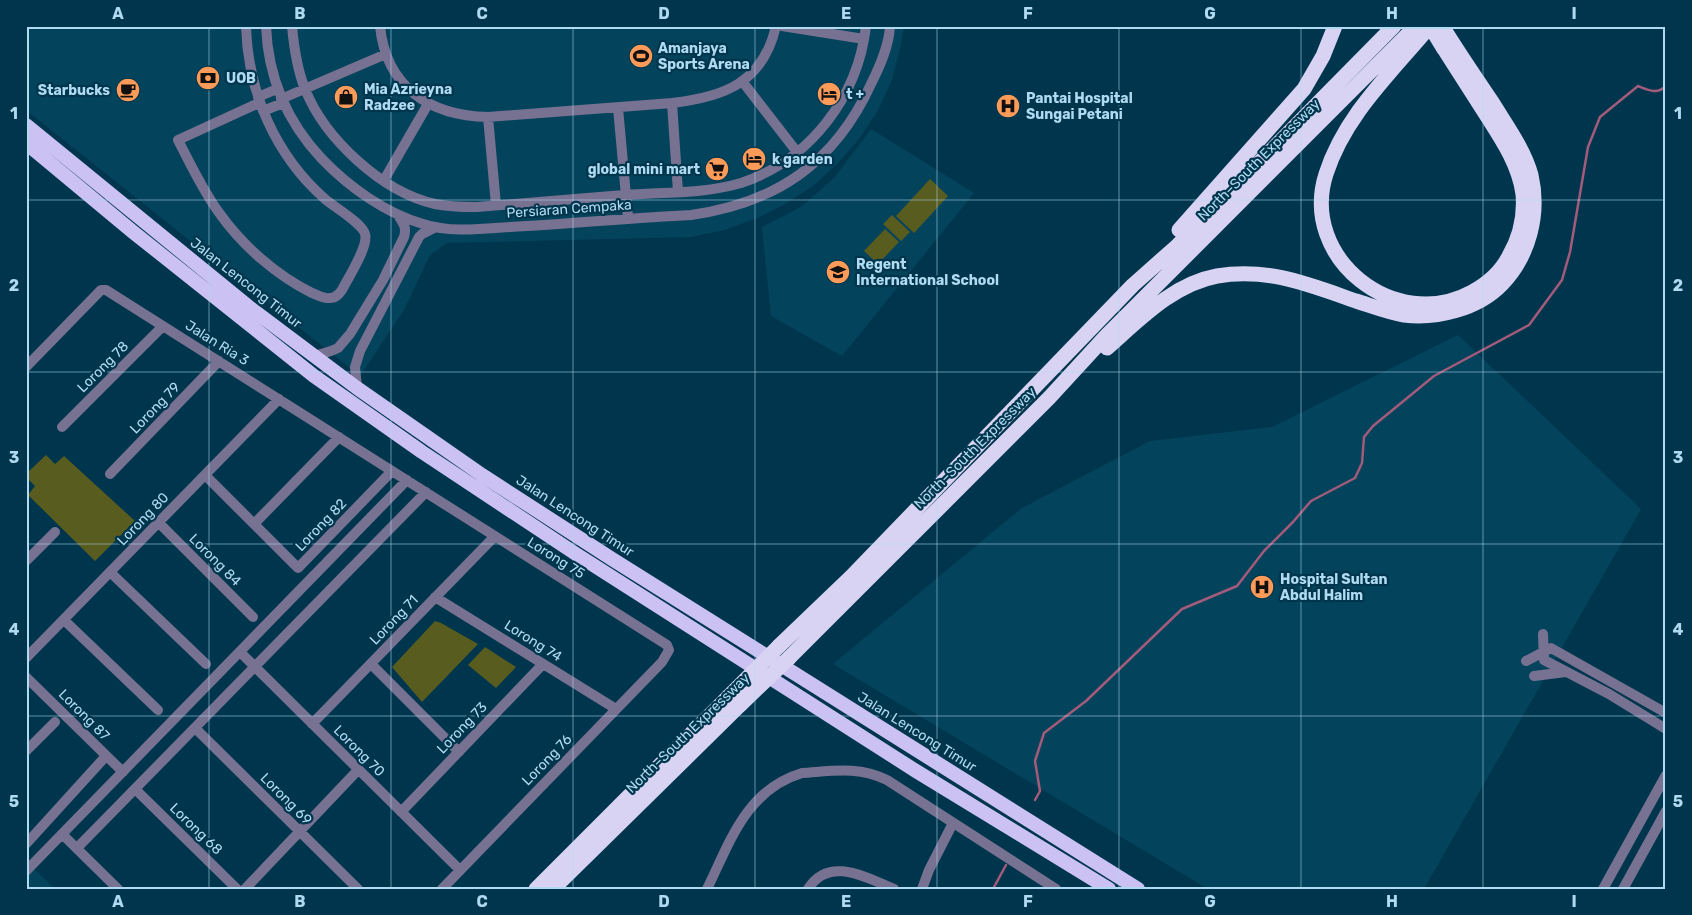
<svg xmlns="http://www.w3.org/2000/svg" width="1692" height="915" viewBox="0 0 1692 915" font-family="Rubik,sans-serif">
<rect width="100%" height="100%" fill="#00364d"/>
<path fill="#04435c" d="M28 26H904L900 49 892 80 878 110 860 138 838 163 813 186 785 204 755 219 724 230 691 237 447 243 430 255 404 310 360 376 26 110V28Z
M871 129 974 193 842 356 771 316 762 227 801 207 835 177Z
M1458 335 1641 509 1424 889H1208L833 664 1022 508 1150 441 1272 427Z
M34 869 55 889H26V877Z"/>
<path fill="#585c1f" d="M930 179 948 196 914 233 896 216Z
M892 215 910 232 901 241 883 224Z
M885 229 899 242 878 264 864 251Z
M46 455 55 464 64 456 135 521 95 561 28 495 35 486 26 477V474Z
M435 621 441 623 478 644 422 702 392 667Z
M485 647 516 667 496 688 468 665Z"/>
<g fill="none" stroke-linecap="round" stroke-linejoin="round">
<path stroke="#a25b7a" stroke-width="2.5" d="M1035 800 1040 791 1035 761 1044 733 1086 701 1182 609 1237 586 1264 551 1293 522 1311 501 1355 478 1362 463 1364 437 1373 426 1434 376 1529 325 1562 280 1570 252 1588 147 1600 117 1638 86C1648 90 1657 95 1666 86
M993 889 1006 865"/>
<path stroke="#787292" stroke-width="10" d="M246 26C248 92 275 155 325 199 334 207 362 223 365 234 369 246 348 278 342 290 339 294 336 298 330 298 324 299 318 295 312 293 276 275 243 246 220 214 203 191 191 165 178 140L259 103
M266 26C268 77 287 122 322 159 349 187 385 213 423 224 450 233 481 229 510 227 570 224 630 218 691 215 776 203 835 163 871 84 880 66 889 46 890 26
M292 26C294 48 297 69 305 89 325 139 382 192 435 204 449 207 463 207 477 207 526 203 575 199 624 195 662 192 704 194 741 183 810 160 858 97 866 26
M380 26C386 87 430 116 488 117L672 103C724 97 763 83 776 26
M782 26 864 39
M742 81 797 152
M258 97 277 89
M281 99 386 54
M672 103 678 192
M618 108 628 218
M263 111 283 103
M488 117 496 205
M384 180 428 104
M314 356 331 351 338 348 350 334 383 280 404 237C407 227 403 223 398 215
M26 367 101 290H106L667 645 669 650 662 662 442 889
M357 388 355 367 360 351 419 237 422 234 436 227
M62 427 163 326
M110 474 219 361
M205 475 298 568 392 471
M158 522 253 617
M254 524 339 437
M26 561 55 532
M110 572 206 664
M435 597 616 709
M64 620 158 710
M1543 634 1544 660 1609 694 1666 729
M240 652 460 870
M26 658 279 399
M1526 661 1551 648 1666 713
M371 664 459 752
M1534 676 1566 672
M26 677 123 772
M312 724 495 536
M195 728 358 889
M26 751 55 722
M135 789 237 889
M401 812 543 664
M62 834 118 889
M26 844 106 756
M77 848 426 492
M26 871 407 480
M245 889 358 770
M707 889C730 842 746 790 802 773 833 771 858 766 887 780L1056 889
M808 889C829 855 867 878 894 889
M922 889 929 870 953 823"/>
<path stroke="#787292" stroke-width="10" d="M1603 889 1666 775
M1623 889 1666 811"/>
<path stroke="#cbc2f3" stroke-width="14" d="M26 125 249 307 357 388 482 475 612 559 1138 889
M26 143 133 232 314 376 422 452 576 554 916 771 1109 889"/>
<path stroke="#d8d3f3" stroke-width="15" d="M1430 26C1391 73 1345 115 1326 174 1299 258 1395 334 1472 292 1487 284 1501 272 1509 256 1520 237 1525 217 1523 194 1519 164 1501 138 1485 113 1472 93 1459 72 1446 52
M1179 230 1304 89 1323 56 1335 26
M1107 348C1139 320 1173 284 1217 276 1267 267 1310 285 1356 301 1372 306 1387 312 1404 315 1437 319 1478 309 1502 284 1529 256 1540 214 1531 175 1524 149 1506 125 1492 102 1475 77 1458 52 1442 26
M779 646 851 577 1133 285 1177 246 1394 26
M789 658 1049 398 1106 336 1416 26
M536 889 728 697
M553 889 740 705"/>
<path stroke="#d8d3f3" stroke-width="15" d="M1430 26 1444 49
M728 697 779 646
M740 705 789 658"/>
</g>
<path fill="none" stroke="#b0daf1" stroke-width="1" stroke-opacity="0.55" d="M209 26V889M391 26V889M573 26V889M755 26V889M937 26V889M1119 26V889M1301 26V889M1483 26V889M26 200H1666M26 372H1666M26 544H1666M26 716H1666"/>
<defs>
<g id="stadium-disc" transform="scale(1.25)"><circle r="9.5" fill="#fe9b59" stroke="#00364d"/><path d="M0-5a6.5 5 0 1 0 0 10a6.5 5 0 1 0 0-10ZM-3.5-1.8h7v3.6h-7Z" fill="#111"/></g>
<g id="bank-disc" transform="scale(1.25)"><circle r="9.5" fill="#fe9b59" stroke="#00364d"/><path d="M-6-4H6V4H-6ZM0-2.3a2.3 2.3 0 1 0 0 4.6a2.3 2.3 0 1 0 0-4.6Z" fill="#111"/></g>
<g id="cafe-disc" transform="scale(1.25)"><circle r="9.5" fill="#fe9b59" stroke="#00364d"/><path d="M-5.5-4.5H6V0H3Q3 3.5 0 3.5H-2.5Q-5.5 3.5-5.5 0ZM3-3.2v2h1.7v-2ZM-6 4.5H4V6H-6Z" fill="#111"/></g>
<g id="hotel-disc" transform="scale(1.25)"><circle r="9.5" fill="#fe9b59" stroke="#00364d"/><path d="M-6-4.5h1.5V1H6V5H4.5V3h-9V5H-6ZM-4 0a1.8 1.8 0 1 1 3.6 0ZM.5 0V-2.5h3Q6-2.5 6 0Z" fill="#111"/></g>
<g id="shop-disc" transform="scale(1.25)"><circle r="9.5" fill="#fe9b59" stroke="#00364d"/><path d="M-5-2.5h2.3a2.7 3.5 0 0 1 5.4 0H5L5.5 6h-11ZM-1.5-2.5h3a1.5 2.3 0 0 0-3 0Z" fill="#111"/></g>
<g id="hospital-disc" transform="scale(1.25)"><circle r="9.5" fill="#fe9b59" stroke="#00364d"/><path d="M-5-5h3v3.5h4V-5h3V5h-3V1.5h-4V5h-3Z" fill="#111"/></g>
<g id="supermarket-disc" transform="scale(1.25)"><circle r="9.5" fill="#fe9b59" stroke="#00364d"/><path d="M-6-5.5h2.5l.6 2H6L4.5 2H-2.5L-4.4-4H-6ZM-1.5 3.2a1.3 1.3 0 1 0 .1 0ZM3 3.2a1.3 1.3 0 1 0 .1 0Z" fill="#111"/></g>
<g id="school-disc" transform="scale(1.25)"><circle r="9.5" fill="#fe9b59" stroke="#00364d"/><path d="M0-5L7-2L0 1L-7-2ZM-4 1L0 2.5L4 1V4Q0 6-4 4Z" fill="#111"/></g>
</defs>
<g fill-rule="evenodd">
<use href="#stadium-disc" x="641" y="56"/>
<use href="#bank-disc" x="208" y="78"/>
<use href="#cafe-disc" x="128" y="90"/>
<use href="#hotel-disc" x="829" y="94"/>
<use href="#shop-disc" x="346" y="97"/>
<use href="#hospital-disc" x="1008" y="106"/>
<use href="#hotel-disc" x="754" y="159"/>
<use href="#supermarket-disc" x="717" y="169"/>
<use href="#school-disc" x="838" y="272"/>
<use href="#hospital-disc" x="1262" y="587"/>
</g>
<g text-anchor="middle" dominant-baseline="central" stroke-width="4.5" stroke-linejoin="round" paint-order="stroke">
<g font-size="14" font-weight="bold" fill="#b0daf1" stroke="#00364d" text-anchor="start">
<text x="658" y="48">Amanjaya<tspan x="658" dy="16">Sports Arena</tspan></text>
<text x="226" y="78">UOB</text>
<text x="364" y="89">Mia Azrieyna<tspan x="364" dy="16">Radzee</tspan></text>
<text x="110" y="90" text-anchor="end">Starbucks</text>
<text x="846" y="94">t +</text>
<text x="1026" y="98">Pantai Hospital<tspan x="1026" dy="16">Sungai Petani</tspan></text>
<text x="772" y="159">k garden</text>
<text x="700" y="169" text-anchor="end">global mini mart</text>
<text x="856" y="264">Regent<tspan x="856" dy="16">International School</tspan></text>
<text x="1280" y="579">Hospital Sultan<tspan x="1280" dy="16">Abdul Halim</tspan></text>
</g>
<g font-size="14" fill="#b0daf1" stroke="#00364d">
<text transform="translate(1259 160) rotate(-45)">North–South Expressway</text>
<text transform="translate(569 209) rotate(-4)">Persiaran Cempaka</text>
<text transform="translate(246 283) rotate(38)">Jalan Lencong Timur</text>
<text transform="translate(217 343) rotate(32)">Jalan Ria 3</text>
<text transform="translate(103 367) rotate(-45)">Lorong 78</text>
<text transform="translate(155 408) rotate(-46)">Lorong 79</text>
<text transform="translate(975 448) rotate(-45)">North–South Expressway</text>
<text transform="translate(575 516) rotate(33)">Jalan Lencong Timur</text>
<text transform="translate(143 519) rotate(-46)">Lorong 80</text>
<text transform="translate(321 525) rotate(-46)">Lorong 82</text>
<text transform="translate(556 558) rotate(32)">Lorong 75</text>
<text transform="translate(215 560) rotate(45)">Lorong 84</text>
<text transform="translate(394 620) rotate(-46)">Lorong 71</text>
<text transform="translate(533 641) rotate(32)">Lorong 74</text>
<text transform="translate(84 715) rotate(45)">Lorong 87</text>
<text transform="translate(462 728) rotate(-46)">Lorong 73</text>
<text transform="translate(917 732) rotate(32)">Jalan Lencong Timur</text>
<text transform="translate(688 733) rotate(-44)">North–South Expressway</text>
<text transform="translate(359 751) rotate(45)">Lorong 70</text>
<text transform="translate(547 760) rotate(-46)">Lorong 76</text>
<text transform="translate(286 799) rotate(45)">Lorong 69</text>
<text transform="translate(196 829) rotate(44)">Lorong 68</text>
</g>
</g>
<rect width="1692" height="915" fill="none" stroke="#00364d" stroke-width="55"/>
<rect x="28" y="28" width="1636" height="860" fill="none" stroke="#b0daf1" stroke-width="2"/>
<g font-size="16" text-anchor="middle" font-weight="bold" fill="#b0daf1">
<text x="118" y="19">A</text>
<text x="300" y="19">B</text>
<text x="482" y="19">C</text>
<text x="664" y="19">D</text>
<text x="846" y="19">E</text>
<text x="1028" y="19">F</text>
<text x="1210" y="19">G</text>
<text x="1392" y="19">H</text>
<text x="1574" y="19">I</text>
<text x="14" y="119">1</text>
<text x="1678" y="119">1</text>
<text x="14" y="291">2</text>
<text x="1678" y="291">2</text>
<text x="14" y="463">3</text>
<text x="1678" y="463">3</text>
<text x="14" y="635">4</text>
<text x="1678" y="635">4</text>
<text x="14" y="807">5</text>
<text x="1678" y="807">5</text>
<text x="118" y="907">A</text>
<text x="300" y="907">B</text>
<text x="482" y="907">C</text>
<text x="664" y="907">D</text>
<text x="846" y="907">E</text>
<text x="1028" y="907">F</text>
<text x="1210" y="907">G</text>
<text x="1392" y="907">H</text>
<text x="1574" y="907">I</text>
</g>
</svg>
